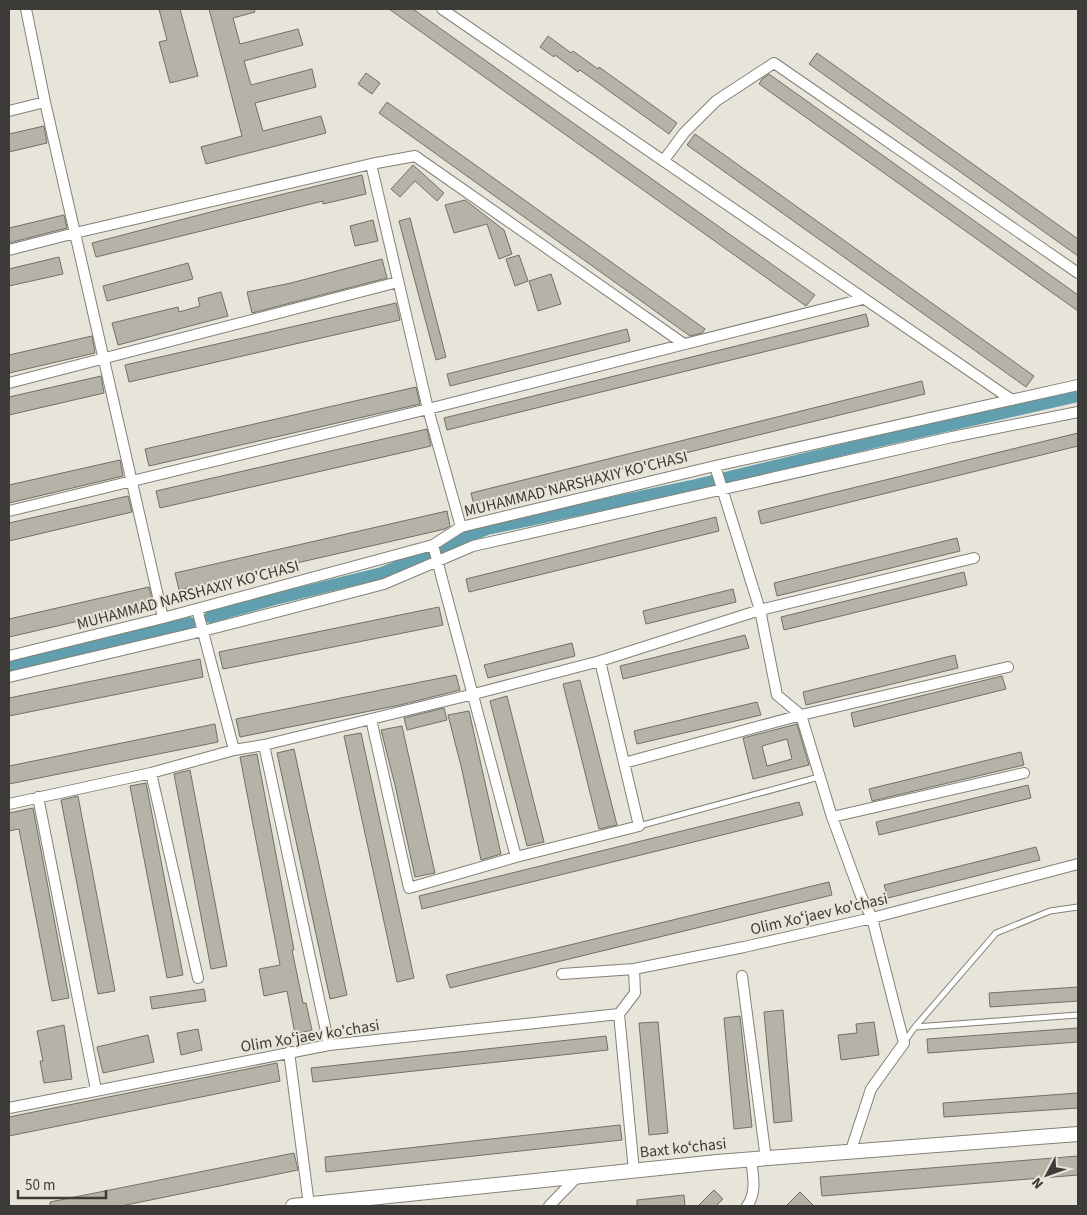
<svg xmlns="http://www.w3.org/2000/svg" width="1087" height="1215" viewBox="0 0 1087 1215" font-family="'Source Sans 3',sans-serif">
<rect width="100%" height="100%" fill="#e7e5da"/>
<g fill="none" stroke-linecap="round" stroke-linejoin="round">
<path stroke="#619fae" stroke-width="12" d="M210 617 275 599 382 573 487 529 696 485 879 441 1078 396
M9 666 190 623"/>
</g>
<path fill="#b5b3a8" stroke="#727066" fill-rule="evenodd" d="M159 9H180L198 76 170 83 159 42 167 40Z
M209 9H254L255 12 233 18 240 44 298 29 303 45 244 61 251 85 312 69 316 87 255 103 263 131 321 116 326 133 206 164 201 147 242 136Z
M389 9H413L815 295 806 306Z
M548 36 571 53 573 51 598 69 599 67 677 123 669 134 580 70 578 72 555 55 554 57 540 47Z
M817 53 1078 239V256L809 64Z
M366 73 380 83 372 94 358 84Z
M769 74 1078 295V311L759 84 762 79Z
M387 102 705 329 702 333 690 336 379 113Z
M44 126 47 143 9 152V134Z
M695 134 1034 376 1026 387 687 145Z
M413 165 444 193 437 201 415 181 400 197 391 189Z
M362 175 366 194 323 204V201L96 257 92 243 226 208Z
M465 200 504 230 512 254 499 259 487 224 454 233 445 205Z
M64 215 67 228 9 243V228Z
M410 218 446 357 436 360 399 221Z
M373 220 378 241 355 246 350 226Z
M519 255 528 281 515 286 506 259Z
M59 257 63 274 9 286V269Z
M382 259 387 278 252 313 247 292 291 283Z
M188 263 193 279 107 301 103 286Z
M551 274 561 304 538 311 529 281Z
M221 292 228 316 118 345 112 323 178 307 179 312 200 306 198 298Z
M396 303 400 320 129 382 125 365Z
M866 314 869 326 447 430 444 418Z
M627 329 630 341 450 386 447 374Z
M92 336 95 353 9 373V355Z
M101 376 104 393 9 415V397Z
M922 381 925 394 474 505 471 493Z
M416 387 420 404 149 466 145 449Z
M427 429 431 446 160 508 156 491Z
M1078 433V446L761 524 758 511Z
M120 460 123 476 9 503V485Z
M128 496 132 512 9 541V523Z
M447 511 450 526 445 529 179 590 175 573Z
M716 517 719 531 469 592 466 579Z
M957 538 960 551 777 596 774 583Z
M964 572 967 585 784 630 781 617Z
M149 587 153 604 9 637V619Z
M733 589 736 602 646 624 643 611Z
M439 607 443 625 223 669 219 652Z
M745 635 749 648 623 679 620 666Z
M572 643 575 656 488 678 484 665Z
M955 655 958 668 806 705 803 692Z
M200 659 203 677 9 716V698Z
M456 675 460 690 400 705 240 737 236 719Z
M1002 676 1006 689 854 727 851 713Z
M580 680 617 825 599 829 563 684Z
M507 696 544 842 527 846 490 701Z
M757 702 761 715 637 744 634 731Z
M444 708 447 720 407 730 404 718Z
M469 711 501 854 481 860 462 770 448 715Z
M215 724 218 742 9 784V766Z
M797 724 809 765 753 779 743 738ZM787 739 792 759 767 766 762 746Z
M402 726 435 873 415 877 395 785 381 730Z
M361 733 414 978 397 982 344 736Z
M294 749 347 995 330 999 277 753Z
M1021 752 1024 765 872 801 869 789Z
M257 754 294 950H292L303 1003H306L312 1030 295 1034 287 991 264 996 259 969 280 965 240 757Z
M190 770 227 966 211 969 174 774Z
M146 783 183 975 167 978 130 786Z
M1028 785 1031 798 879 835 876 822Z
M78 796 115 991 98 994 61 800Z
M799 802 803 815 422 909 419 896Z
M33 808 69 998 52 1001 19 829 9 831V813Z
M1036 847 1040 860 888 898 884 885Z
M829 882 832 895 450 988 446 975Z
M1078 987V1001L990 1007 989 993Z
M204 989 206 1001 152 1009 150 997Z
M783 1010 792 1121 774 1123 764 1012Z
M740 1016 752 1127 734 1129 724 1018Z
M658 1022 668 1133 649 1135 639 1023Z
M874 1022 879 1055 841 1060 838 1035 857 1033 856 1024Z
M64 1025 72 1079 44 1083 40 1061H43L37 1031Z
M1078 1028V1042L928 1053 927 1039Z
M198 1029 202 1050 181 1055 177 1033Z
M148 1035 154 1062 103 1073 97 1047Z
M606 1036 608 1050 313 1082 311 1068Z
M277 1063 280 1081 9 1136V1117Z
M1078 1093V1108L944 1117 943 1103Z
M620 1125 622 1140 326 1172 325 1157Z
M294 1153 298 1170 121 1206H50V1202Z
M1078 1156V1175L822 1196 820 1177Z
M714 1190 723 1199 716 1206H698Z
M800 1192 814 1206H786Z
M684 1195 685 1206H637V1200Z"/>
<g fill="none" stroke-linecap="round" stroke-linejoin="round">
<g stroke="#838177" stroke-width="7">
<path id="service" d="M639 826 819 777
M915 1027 996 933 1050 911 1078 907
M904 1042 915 1027 1078 1015"/>
</g>
<g stroke="#838177" stroke-width="12">
<path id="minor" d="M26 9 45 102 163 618
M442 9 1012 400
M9 111 45 102
M664 160 684 133 716 101 774 63 1078 273
M371 164 428 409 461 527
M9 250 75 233 371 164 415 156 684 344
M9 383 398 282
M715 466 760 610 777 695 801 715 832 817 861 896 872 918 904 1043 871 1089 850 1153
M9 511 428 409 863 299
M433 545 516 857
M197 609 234 750
M9 656 163 618 433 545 461 527 715 466 1078 385
M9 677 203 631 384 584 473 546 952 437 1078 412
M371 719 409 888 516 857 639 826 600 661
M264 745 329 1045
M624 763 801 715 1008 667
M151 773 198 978
M38 797 96 1090
M9 804 151 773 234 750 264 745 474 694 600 661 760 610 974 558
M832 817 1024 773
M562 974 634 969 744 947 872 918 1078 864
M742 976 766 1159
M289 1052 309 1205
M9 1108 329 1045 619 1014
M634 1171 619 1014 635 993 634 969
M549 1206 577 1177
M747 1206C757 1193 753 1175 751 1159"/>
</g>
<g stroke="#838177" stroke-width="16">
<path id="secondary" d="M293 1206 717 1162 1078 1134"/>
</g>
<use href="#service" stroke="#fff" stroke-width="5"/>
<use href="#minor" stroke="#fff" stroke-width="10"/>
<use href="#secondary" stroke="#fff" stroke-width="14"/>
</g>
<g text-anchor="middle" dominant-baseline="central" stroke-width="4" stroke-linejoin="round" paint-order="stroke">
<g font-size="16" fill="#3c3b37" stroke="#e7e5da">
<text transform="translate(576 484) rotate(-14)">MUHAMMAD NARSHAXIY KO'CHASI</text>
<text transform="translate(188 595) rotate(-15)">MUHAMMAD NARSHAXIY KO'CHASI</text>
<text transform="translate(819 914) rotate(-13)">Olim Xoʻjaev ko'chasi</text>
<text transform="translate(310 1036) rotate(-9)">Olim Xoʻjaev ko'chasi</text>
<text transform="translate(683 1148) rotate(-6)">Baxt koʻchasi</text>
</g>
</g>
<rect width="1087" height="1215" fill="none" stroke="#3c3b37" stroke-width="20"/>
<g transform="translate(1047 1175) rotate(229)" stroke="#e7e5da" stroke-width="4" paint-order="stroke">
<path d="M0-4L9 19L0 12L-9 19Z" fill="#3c3b37"/>
<text y="-8" font-size="14" font-weight="bold" text-anchor="middle" fill="#3c3b37">N</text>
</g>
<path d="M18 1190v8h88v-8" fill="none" stroke="#3c3b37" stroke-width="2.5"/>
<text x="25" y="1190" font-size="15" fill="#3c3b37" stroke="#e7e5da" stroke-width="4" paint-order="stroke">50 m</text>
</svg>
